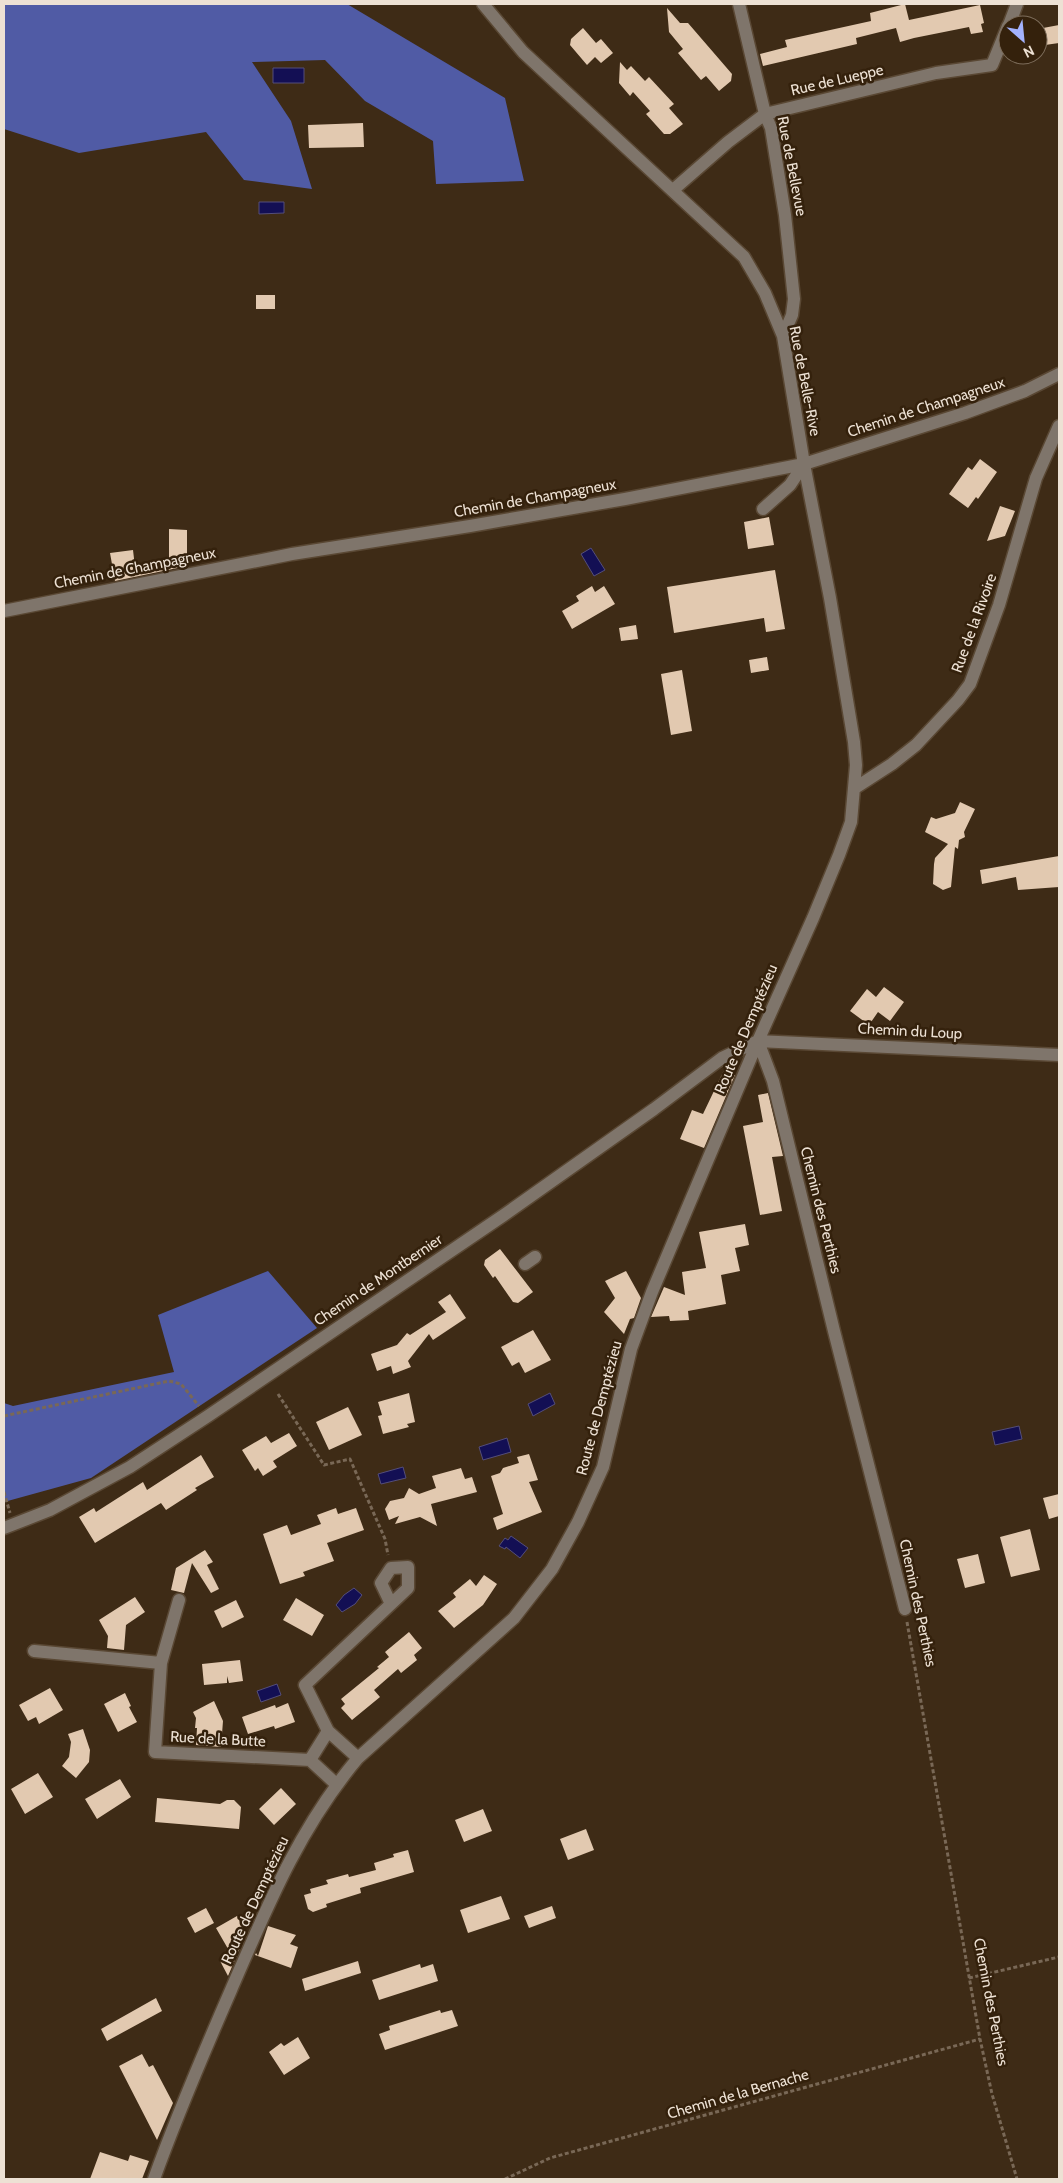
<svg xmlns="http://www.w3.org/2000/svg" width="1063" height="2183" viewBox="0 0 1063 2183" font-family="Cabin,sans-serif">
<rect width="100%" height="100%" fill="#3e2b16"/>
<path fill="#505ba5" d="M4 4H347L505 98 524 181 436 184 433 141 365 101 325 60 252 62 291 121 312 189 244 180 206 132 79 153 4 129Z
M268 1271 317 1328 91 1478 4 1502V1403L13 1406 174 1372 158 1315Z"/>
<path fill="#130f54" stroke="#544e7a" d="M273 68H304V83H273Z
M259 202H284V213L259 214Z
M591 548 605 570 594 576 581 554Z
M550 1393 555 1404 533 1416 528 1404Z
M1019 1426 1022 1439 995 1445 992 1432Z
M507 1438 511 1452 483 1460 479 1447Z
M403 1467 406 1478 381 1484 378 1474Z
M511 1536 528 1548 520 1558 506 1547 505 1549 499 1546 505 1538 508 1540Z
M354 1588 362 1595 355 1604 342 1612 336 1605 344 1595Z
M277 1684 281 1695 261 1702 257 1691Z"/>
<path fill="#e2c9b0" d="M905 4 909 20 980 5 984 23 981 24 983 32 971 34 969 27 914 38 900 42 896 28 856 38 857 44 763 66 760 54 787 47 785 40 871 21 870 13Z
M667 8 680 23H688L732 74 731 81 719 91 706 76 701 80 678 53 683 49 669 32Z
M1059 25V43L1045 45 1043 28Z
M583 28 596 43 601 39 613 53 601 63 595 57 587 65 570 45 571 39Z
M620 62 627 70 631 66 645 81 649 77 674 104 669 108 683 124 670 134H664L646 114 650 111 633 92 630 96 619 83Z
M363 123 364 147 309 148 308 125Z
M256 295H275V309H256Z
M980 459 997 472 978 499 976 497 968 508 949 494 968 467 972 470Z
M1000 506 1015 511 1005 536 987 541Z
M769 517 774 545 748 549 744 522Z
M169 529 187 530V566L115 581 110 553 133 550 135 567 168 563 169 567Z
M775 570 785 629 766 632 764 618 674 633 667 587Z
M592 586 595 592 604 586 615 604 572 629 562 611 579 601 576 596Z
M636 625 638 639 621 641 619 628Z
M767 657 769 670 751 673 749 660Z
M682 670 692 731 671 735 661 674Z
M960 802 975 809 964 832 965 837 959 840 958 849 955 847 951 887 943 890 933 884 934 864 935 858 948 844 925 832 931 817 936 819 955 813Z
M1059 856V887L1018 890 1016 877 982 884 980 870Z
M884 987 904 1002 890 1021 878 1012 869 1025 850 1011 867 989 876 997Z
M724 1070 735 1075 704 1148 680 1139 692 1110 703 1114Z
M768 1093 783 1156 772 1157 782 1211 760 1215 743 1126 763 1122 758 1095Z
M745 1224 749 1245 735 1248 740 1271 721 1275 726 1304 688 1311 689 1320 670 1321 669 1316 651 1317 664 1287 685 1295 682 1272 706 1268 699 1232Z
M500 1249 533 1292 518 1303 513 1302 495 1276 493 1278 484 1265 485 1260Z
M626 1271 641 1298 634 1318 630 1319 624 1334 604 1312 615 1298 605 1281Z
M450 1294 466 1318 433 1340 429 1334 408 1361 411 1367 393 1374 391 1366 377 1371 371 1354 397 1345 407 1333 410 1335 446 1312 438 1302Z
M533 1330 551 1360 525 1373 519 1362 512 1366 501 1347Z
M409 1393 415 1422 407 1424 409 1427 383 1434 378 1416 382 1415 378 1402Z
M348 1407 362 1435 329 1450 316 1422Z
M289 1433 297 1446 273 1461 277 1467 263 1476 258 1468 255 1471 242 1450 266 1436 271 1443Z
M529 1454 538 1480 529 1482 542 1512 497 1530 493 1518 503 1514 491 1476 500 1473 503 1468 519 1463 517 1457Z
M201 1455 214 1477 195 1488 197 1490 166 1510 161 1503 95 1543 79 1517 94 1508 96 1512 143 1482 147 1490Z
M461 1468 465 1479 472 1477 477 1492 431 1504 437 1526 420 1517 395 1524 399 1516 389 1520 385 1509 390 1501 404 1498 409 1488 419 1494 436 1488 432 1476Z
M1059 1494V1516L1049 1519 1043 1498Z
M336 1508 338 1514 356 1508 364 1530 327 1543 334 1561 303 1572 305 1576 280 1584 263 1534 287 1525 291 1535 321 1524 317 1515Z
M1030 1529 1040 1570 1011 1577 1000 1537Z
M205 1550 213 1562 207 1565 219 1589 211 1593 192 1563 184 1593 171 1590 176 1568Z
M978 1554 985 1583 965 1588 957 1559Z
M484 1575 497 1584 483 1605 454 1628 438 1611 456 1597 453 1593 470 1579 476 1586Z
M135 1597 145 1612 126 1625 124 1650 107 1648 108 1636 99 1620Z
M296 1598 324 1615 312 1636 283 1620Z
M236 1600 244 1617 222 1628 214 1611Z
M409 1632 422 1648 414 1655 417 1660 401 1673 398 1669 374 1690 380 1697 352 1720 341 1708 345 1704 341 1699 379 1668 377 1667 389 1657 385 1652Z
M240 1660 243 1681 229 1683 227 1676V1683L204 1685 202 1664Z
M50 1688 63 1710 39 1724 36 1717 28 1721 19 1705Z
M125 1693 131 1706 129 1707 137 1722 118 1732 104 1704Z
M214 1701 223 1721 221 1747 196 1745 197 1728H195L196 1718 193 1712Z
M288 1703 295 1722 275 1729 274 1726 248 1734 242 1717 275 1705 276 1708Z
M83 1729 90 1750 89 1762 76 1778 62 1766 69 1757 71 1742 68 1734Z
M38 1773 53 1797 25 1814 11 1789Z
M120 1779 131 1797 97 1819 85 1799Z
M281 1788 296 1804 274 1825 259 1809Z
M157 1798 220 1804 227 1800H234L241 1807 239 1829 155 1822Z
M483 1809 492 1831 464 1842 455 1820Z
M586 1829 594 1850 568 1860 560 1839Z
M408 1850 414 1872 360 1888 361 1893 326 1904 327 1907 313 1912 308 1909 304 1895 311 1893 310 1889 328 1884 326 1880 348 1874 349 1877 376 1870 374 1863 394 1857 393 1854Z
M501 1896 510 1919 468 1933 460 1910Z
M552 1906 556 1918 529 1928 524 1916Z
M206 1908 214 1923 195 1933 187 1918Z
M237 1916 246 1934 228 1976 219 1959 231 1954 216 1928Z
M268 1926 296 1935 290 1944 298 1947 291 1968 255 1955 256 1953 258 1956Z
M358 1961 361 1973 305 1991 302 1979Z
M420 1964 421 1968 433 1964 438 1981 379 2000 372 1980Z
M156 1998 162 2011 107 2041 101 2029Z
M440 2010 441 2013 452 2010 458 2026 385 2050 379 2034 390 2030 389 2026Z
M298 2037 310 2058 284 2075 269 2052 281 2043 284 2046Z
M142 2054 149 2067 153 2065 173 2103 157 2140 119 2066Z
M100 2152 128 2161 130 2155 149 2161 142 2179H90Z"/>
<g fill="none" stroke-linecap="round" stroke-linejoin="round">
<g stroke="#5a4834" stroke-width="15">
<path id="minor" d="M739 4 765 114 771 128 785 215 794 299 792 315 783 336
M1009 25 1017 4
M673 190 728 142 765 114 936 73 992 65 1008 26
M763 509 790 485 804 464
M4 611 292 554 470 526 625 499 804 464 965 413 1025 391 1059 374
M855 788 892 764 916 745 958 700 970 684 999 605 1036 478 1059 426
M758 1041 773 1081 834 1331 905 1609
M525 1264 535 1257
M4 1528 50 1510 130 1467 208 1416 504 1215 654 1109 722 1058 758 1041 1059 1055
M34 1651 161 1663 155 1752 310 1760 336 1784
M161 1663 179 1600
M358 1758 328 1731 305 1685 408 1588V1567L391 1568 381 1583 391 1604
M310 1760 328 1731
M154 2179C177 2115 204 2052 231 1990 267 1907 299 1828 358 1758L514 1618 552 1569 578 1522 603 1467 631 1349 652 1292 758 1041 813 918 839 855 851 822 856 765 854 742 830 598 804 464 783 336 765 293 744 257 523 52 483 4"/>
</g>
<path stroke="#796856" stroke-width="3" stroke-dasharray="4 2.5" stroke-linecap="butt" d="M278 1394 324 1465 350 1459 385 1539 388 1555
M4 1416 169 1381 181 1384 199 1406
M4 1492 10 1513
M907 1622 980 2039 992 2094 1017 2179
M969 1978 1059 1957
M505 2179 550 2158 980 2039"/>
<use href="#minor" stroke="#7f756b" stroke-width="12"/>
</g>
<g text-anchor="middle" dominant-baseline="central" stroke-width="5" stroke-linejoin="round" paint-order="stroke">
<g font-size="15" fill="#ede1d4" stroke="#34210c">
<text transform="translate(837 80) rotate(-13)">Rue de Lueppe</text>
<text transform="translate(792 166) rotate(79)">Rue de Bellevue</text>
<text transform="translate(805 381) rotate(79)">Rue de Belle-Rive</text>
<text transform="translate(926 407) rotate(-18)">Chemin de Champagneux</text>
<text transform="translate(535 498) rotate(-10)">Chemin de Champagneux</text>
<text transform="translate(135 568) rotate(-11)">Chemin de Champagneux</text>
<text transform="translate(974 623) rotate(-70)">Rue de la Rivoire</text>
<text transform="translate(746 1029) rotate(-67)">Route de Demptézieu</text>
<text transform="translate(910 1031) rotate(3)">Chemin du Loup</text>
<text transform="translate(821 1210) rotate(76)">Chemin des Perthies</text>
<text transform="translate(378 1280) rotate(-34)">Chemin de Montbernier</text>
<text transform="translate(599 1408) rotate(-75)">Route de Demptézieu</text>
<text transform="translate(918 1603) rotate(78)">Chemin des Perthies</text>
<text transform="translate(218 1739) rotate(3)">Rue de la Butte</text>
<text transform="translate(255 1900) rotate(-65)">Route de Demptézieu</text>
<text transform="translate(991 2002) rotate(79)">Chemin des Perthies</text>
<text transform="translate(738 2094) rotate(-16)">Chemin de la Bernache</text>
</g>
</g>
<rect width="1063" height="2183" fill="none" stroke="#ede1d4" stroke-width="10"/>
<g transform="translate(1023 40) rotate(153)"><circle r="24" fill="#34210c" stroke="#7e6e5c"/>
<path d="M0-4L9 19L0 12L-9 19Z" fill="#a3b2fd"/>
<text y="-8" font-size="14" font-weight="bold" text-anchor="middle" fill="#ede1d4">N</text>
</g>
</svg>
